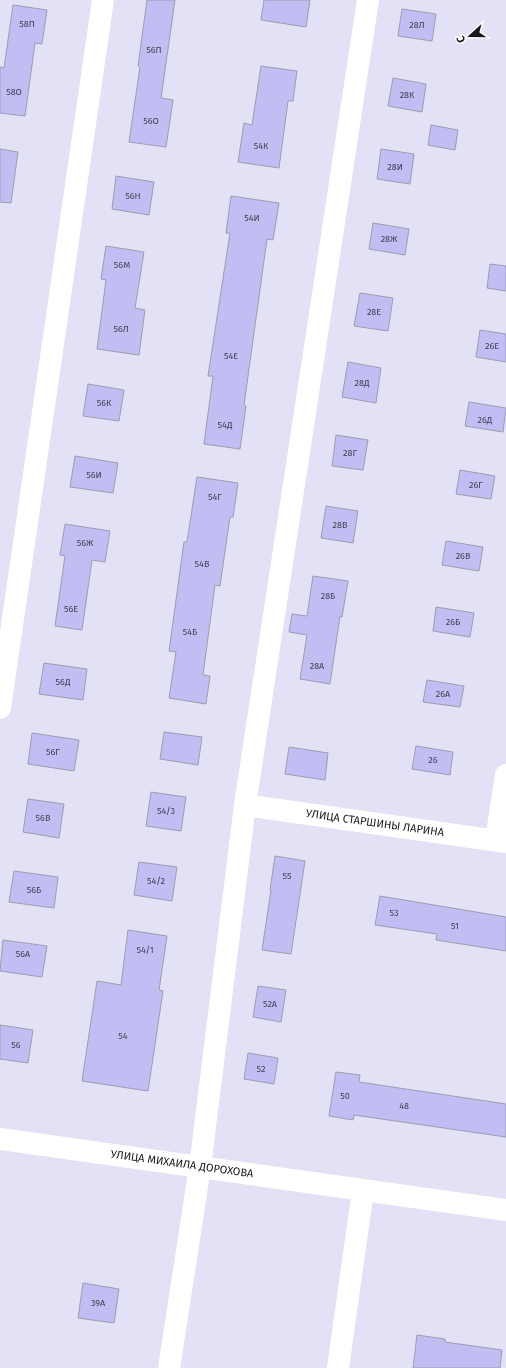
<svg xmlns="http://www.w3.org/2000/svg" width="506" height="1368" viewBox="0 0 506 1368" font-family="'Fira Sans',sans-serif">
<rect width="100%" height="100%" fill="#e2e1f5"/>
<path fill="#c2bef3" stroke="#9d9caf" d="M147 0H175L161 98 173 100 166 147 129 142 140 67 138 66Z
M264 0H310L306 27 261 20Z
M13 5 47 10 42 44 35 43 25 116 0 113V67L4 68Z
M402 9 436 14 432 41 398 36Z
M261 66 297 71 293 101H288L279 168 238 162 244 123 252 125Z
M393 78 426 84 422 112 388 106Z
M431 125 458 130 455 150 428 145Z
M0 149 18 152 11 203 0 202Z
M381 149 414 154 410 184 377 179Z
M116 176 154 182 149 215 112 209Z
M231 196 279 203 273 240 267 239 244 405 246 406 240 449 204 444 213 376H208L230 233H226Z
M373 223 409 229 405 255 369 249Z
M106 246 144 252 135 308 145 310 139 355 97 349 106 280 101 279Z
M490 264 506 266V291L487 288Z
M360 293 393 298 388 331 354 326Z
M480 330 506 334V362L476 357Z
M348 362 381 368 376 403 342 397Z
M88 384 124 390 119 421 83 416Z
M469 402 506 408 503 432 465 426Z
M336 435 368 440 363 470 332 466Z
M75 456 118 463 113 493 70 487Z
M460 470 495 476 491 499 456 494Z
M197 477 238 483 233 517H230L220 586 215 585 203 675 210 676 206 704 169 698 176 652 169 651 184 542H187Z
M326 506 358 511 353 543 321 538Z
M65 524 110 531 105 562 92 560 82 630 55 626 65 556 60 555Z
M446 541 483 547 479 571 442 565Z
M313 576 348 581 342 617 340 616 330 684 300 679 307 635 289 632 292 614 307 616Z
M436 607 474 613 470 637 433 631Z
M44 663 87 669 83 700 39 694Z
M427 680 464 686 460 707 423 702Z
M164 732 202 737 198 765 160 759Z
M32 733 79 740 74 771 28 764Z
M416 746 453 752 450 775 412 769Z
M289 747 328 753 325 780 285 774Z
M151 792 186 797 181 831 146 826Z
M28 799 64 804 59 838 23 832Z
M275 856 305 861 291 954 262 950 271 890H270Z
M139 862 177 867 172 901 134 895Z
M14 871 58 877 54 908 9 902Z
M380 896 506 917V951L436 940 437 934 375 925Z
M128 930 167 936 159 990 163 991 148 1091 82 1081 97 981 121 985Z
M3 940 47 946 42 977 0 971Z
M258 986 286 990 281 1022 253 1017Z
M0 1025 33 1030 28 1063 0 1059Z
M248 1053 278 1058 274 1084 244 1079Z
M336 1072 360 1075 359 1082 506 1104V1137L354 1115 353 1120 329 1116Z
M83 1283 119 1289 114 1323 78 1318Z
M417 1335 445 1339V1342L502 1350 500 1368H413Z"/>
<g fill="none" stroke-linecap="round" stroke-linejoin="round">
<path stroke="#fff" stroke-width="22" d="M0 708 103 0
M245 805 506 842
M496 840 506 775
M0 1139 506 1210
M169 1368 200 1167 245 805 368 0
M338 1368 363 1190"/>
</g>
<g text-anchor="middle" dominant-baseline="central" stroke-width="4" stroke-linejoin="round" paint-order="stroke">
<g font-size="9" fill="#424153">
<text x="27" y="24">58П</text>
<text x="417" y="25">28Л</text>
<text x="154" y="50">56П</text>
<text x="14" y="92">58О</text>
<text x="407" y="95">28К</text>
<text x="151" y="121">56О</text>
<text x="261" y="146">54К</text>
<text x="395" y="167">28И</text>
<text x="133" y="196">56Н</text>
<text x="252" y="218">54И</text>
<text x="389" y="239">28Ж</text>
<text x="122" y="265">56М</text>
<text x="374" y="312">28Е</text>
<text x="121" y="329">56Л</text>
<text x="492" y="346">26Е</text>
<text x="231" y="356">54Е</text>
<text x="362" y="383">28Д</text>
<text x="104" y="403">56К</text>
<text x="485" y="420">26Д</text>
<text x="225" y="425">54Д</text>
<text x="350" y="453">28Г</text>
<text x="94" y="475">56И</text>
<text x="476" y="485">26Г</text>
<text x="215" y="497">54Г</text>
<text x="340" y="525">28В</text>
<text x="85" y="543">56Ж</text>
<text x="463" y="556">26В</text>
<text x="202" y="564">54В</text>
<text x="328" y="596">28Б</text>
<text x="71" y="609">56Е</text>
<text x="453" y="622">26Б</text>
<text x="190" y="632">54Б</text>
<text x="317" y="666">28А</text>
<text x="63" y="682">56Д</text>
<text x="443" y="694">26А</text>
<text x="53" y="752">56Г</text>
<text x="433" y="760">26</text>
<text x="166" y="811">54/3</text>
<text x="43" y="818">56В</text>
<text x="287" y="876">55</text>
<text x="156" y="881">54/2</text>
<text x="34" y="890">56Б</text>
<text x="394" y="913">53</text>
<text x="455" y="926">51</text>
<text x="145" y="950">54/1</text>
<text x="23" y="954">56А</text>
<text x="270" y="1004">52А</text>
<text x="123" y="1036">54</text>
<text x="16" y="1045">56</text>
<text x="261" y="1069">52</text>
<text x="345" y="1096">50</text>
<text x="404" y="1106">48</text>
<text x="98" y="1303">39А</text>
</g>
<g font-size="11" fill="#17171e" stroke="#fff">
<text transform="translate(375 823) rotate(8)">УЛИЦА СТАРШИНЫ ЛАРИНА</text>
<text transform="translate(182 1164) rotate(8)">УЛИЦА МИХАИЛА ДОРОХОВА</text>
</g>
</g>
<g transform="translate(470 36) rotate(249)" stroke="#ffffff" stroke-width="3" paint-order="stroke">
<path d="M0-3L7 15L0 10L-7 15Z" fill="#17171e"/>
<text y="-6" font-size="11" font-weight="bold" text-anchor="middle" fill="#17171e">С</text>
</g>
</svg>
